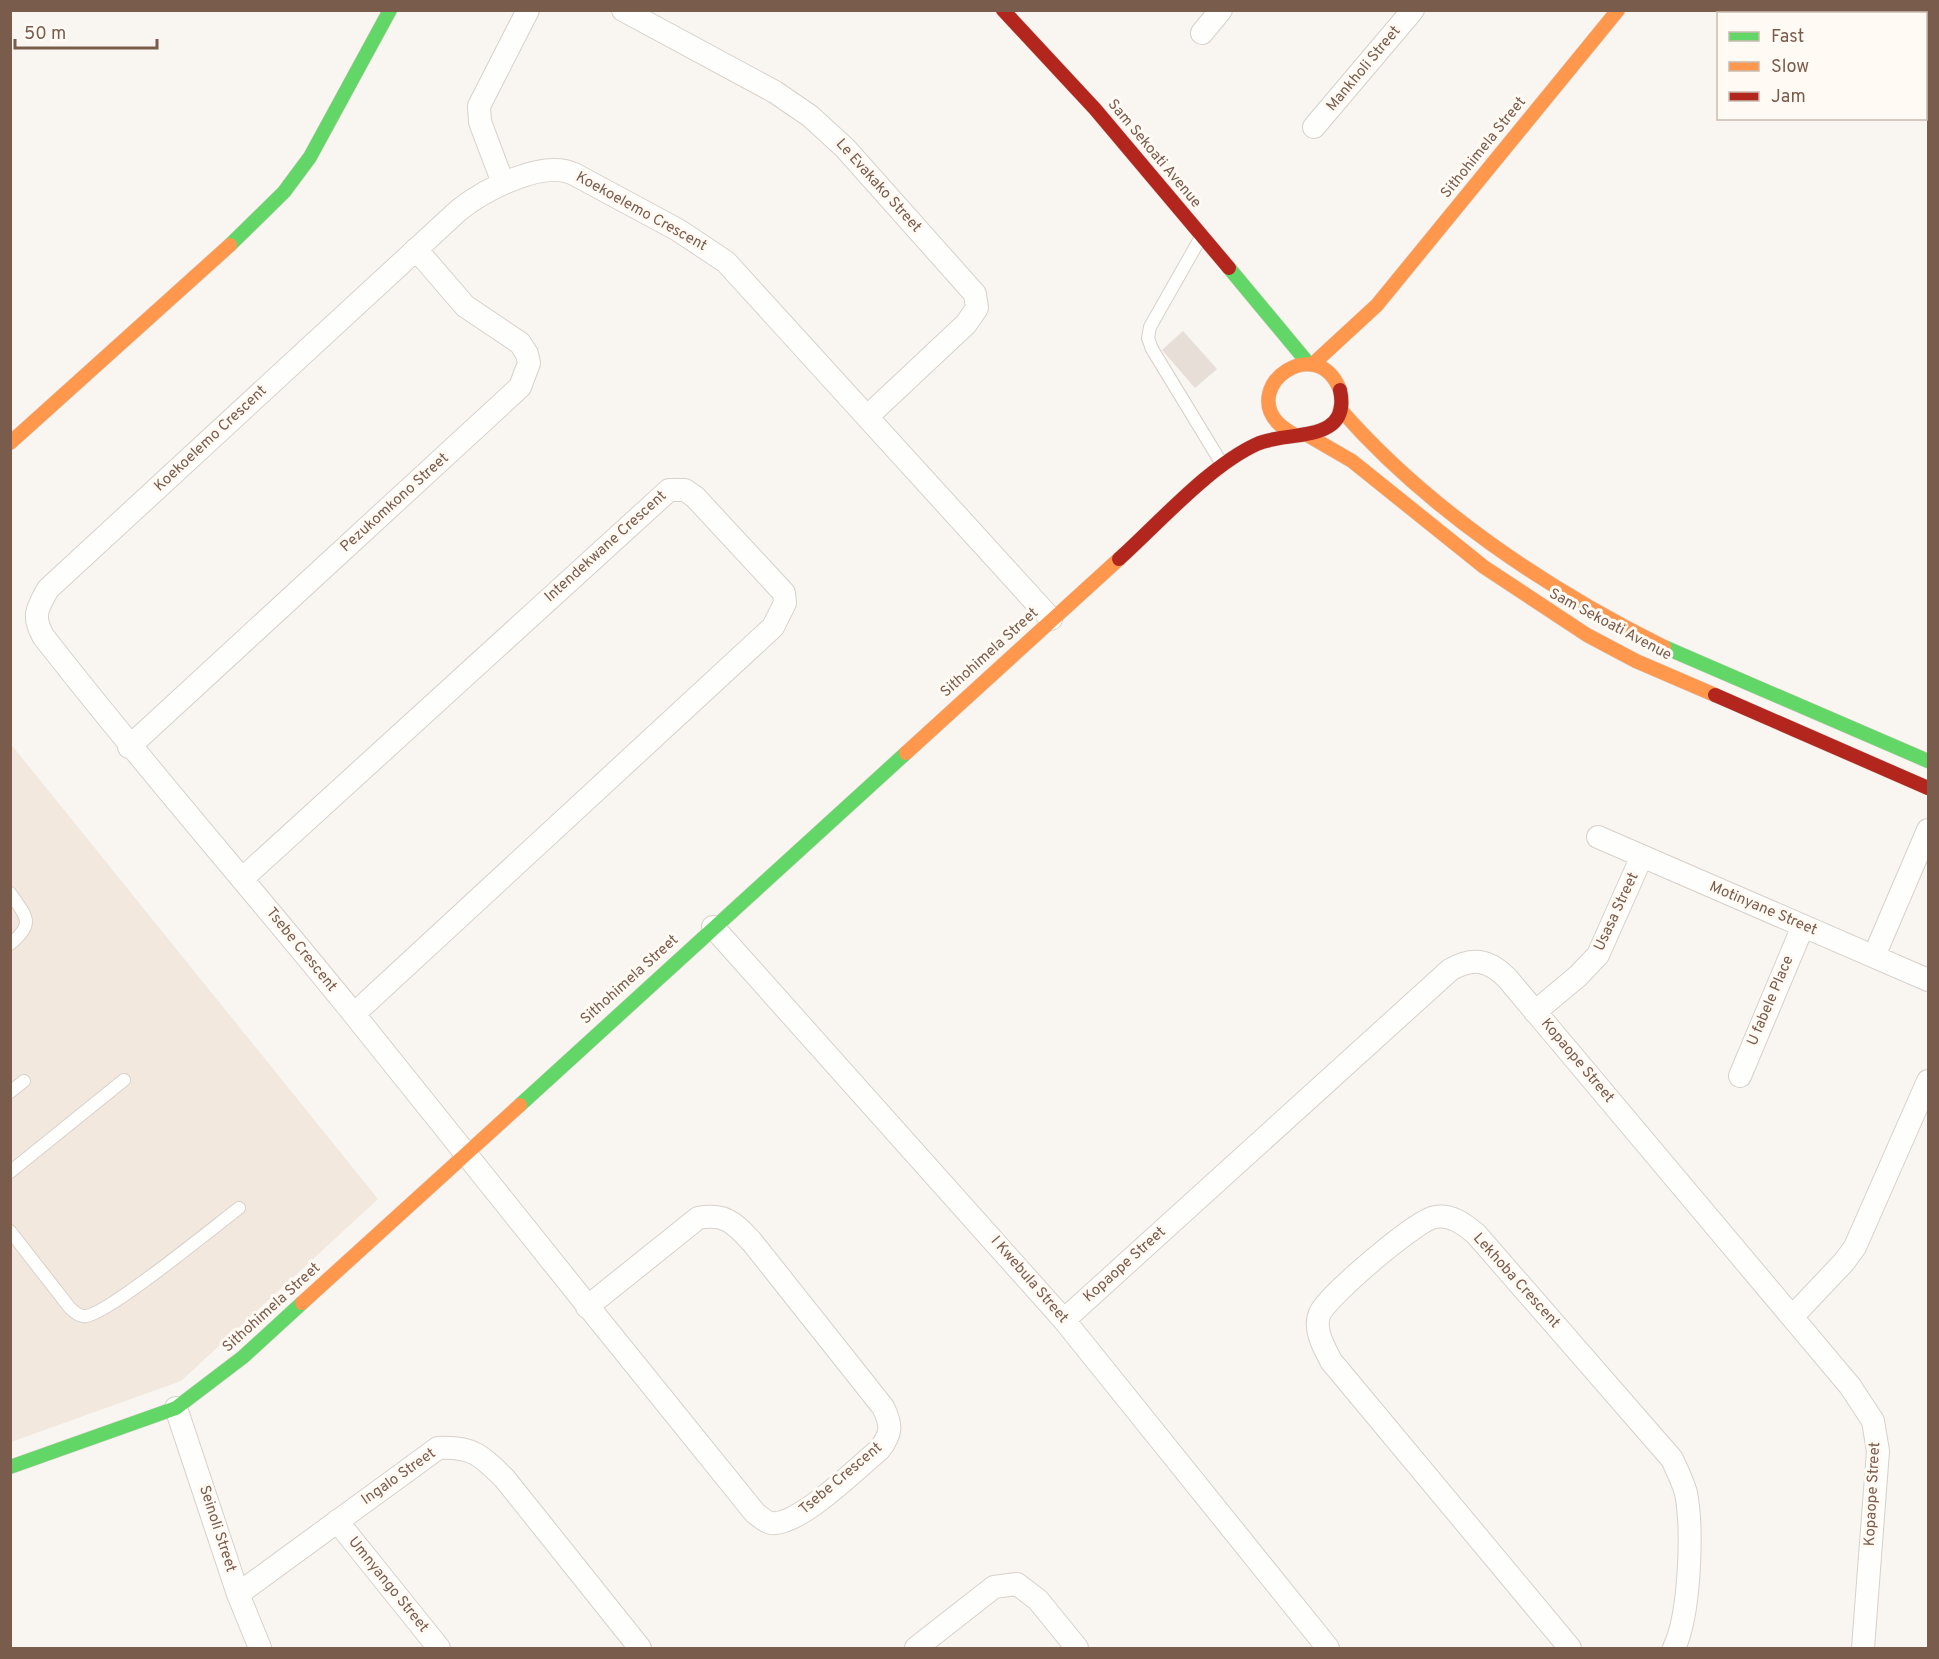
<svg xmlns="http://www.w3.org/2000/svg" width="1939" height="1659" viewBox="0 0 1939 1659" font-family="Overpass,sans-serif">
<rect width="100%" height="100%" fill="#f9f5f0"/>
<path fill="#f2e8de" d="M10 743 378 1199 181 1381 11 1442Z"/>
<path fill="#e6ded7" d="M1183 331 1217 369 1195 388 1162 350Z"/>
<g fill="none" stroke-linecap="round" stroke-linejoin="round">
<g stroke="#d7d1cb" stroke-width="14">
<path id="lane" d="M1201 237 1150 327 1148 338 1152 349 1222 464
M10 893C26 916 36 923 10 944
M10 1092 24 1081
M10 1172 124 1080
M10 1231 70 1308C75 1312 79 1317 86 1316 108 1314 214 1227 239 1208"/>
</g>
<g stroke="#d7d1cb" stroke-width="24">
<path id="street" d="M623 10 775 92 810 116 845 148 975 294 977 308 966 324 868 416
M1202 33 1221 10
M1314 127 1413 10
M503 183 480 122 479 106 528 10
M129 747 520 387 529 363 527 354 520 343 465 306 416 249
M1598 837 1928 980
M242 879 669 490H685L695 497 784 593 785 603 773 627 354 1014
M713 927 1064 1320 1328 1648
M1874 956 1928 830
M1535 1012 1578 976 1598 955 1642 856
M1740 1076 1803 926
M587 1307 698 1218C726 1213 734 1223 752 1242L883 1407C892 1425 892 1434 879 1450 857 1468 798 1527 771 1523 766 1522 759 1516 755 1513 620 1347 487 1180 353 1013 251 887 143 765 43 636 32 615 37 609 48 589L459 210C484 190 543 159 574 174L678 230 726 262 1051 619
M1792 1317 1844 1262 1855 1247 1928 1081
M1064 1320 1450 970C1472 957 1488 959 1507 978L1850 1386 1873 1421 1878 1451 1863 1648
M176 1408 238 1594 260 1648
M337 1521 439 1648
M238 1594 438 1448C472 1446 481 1455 505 1479L640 1648
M916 1648 994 1587 1017 1584 1038 1600 1077 1648
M1570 1648 1331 1361C1324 1347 1313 1329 1320 1313 1329 1295 1416 1220 1435 1217 1451 1214 1464 1224 1476 1234L1672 1459C1677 1470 1683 1482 1686 1493 1693 1530 1690 1615 1674 1648"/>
</g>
<g stroke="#d9d2cb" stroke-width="15">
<path id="fast" d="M230 245 284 192 310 157 390 10
M1229 268 1308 363
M1664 647 1928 761
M520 1105 906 753
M10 1467 176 1408 243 1357 302 1303"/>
</g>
<g stroke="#d9d2cb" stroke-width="15">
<path id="slow" d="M1313 364 1377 305 1618 10
M1340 409C1426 508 1547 589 1664 647
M1293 434C1288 431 1282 427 1278 423 1242 385 1317 332 1340 390
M1309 436 1352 461 1484 567 1587 635 1636 661 1715 695
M10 443 230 245
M906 753 1119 559
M302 1303 520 1105"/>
</g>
<g stroke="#d9d2cb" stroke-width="15">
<path id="jam" d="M1003 10 1095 109 1229 268
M1119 559C1160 522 1209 466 1257 444 1286 430 1352 445 1340 390
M1715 695 1928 788"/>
</g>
<use href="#lane" stroke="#fefefd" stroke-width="12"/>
<use href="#street" stroke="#fefefd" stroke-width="22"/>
<use href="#fast" stroke="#63d668" stroke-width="14"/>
<use href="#slow" stroke="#ff974d" stroke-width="14"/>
<use href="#jam" stroke="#b3261e" stroke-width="14"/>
</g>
<g text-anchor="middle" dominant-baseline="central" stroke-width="6" stroke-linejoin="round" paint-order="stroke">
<g font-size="15" fill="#7a5c4d" stroke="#fffaf3">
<text transform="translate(1364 69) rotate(-50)">Mankholi Street</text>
<text transform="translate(1484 148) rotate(-51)">Sithohimela Street</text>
<text transform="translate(1154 154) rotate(50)">Sam Sekoati Avenue</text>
<text transform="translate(878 186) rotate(48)">Le Evakako Street</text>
<text transform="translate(641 212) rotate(29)">Koekoelemo Crescent</text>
<text transform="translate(211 439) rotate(-43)">Koekoelemo Crescent</text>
<text transform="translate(395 503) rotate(-42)">Pezukomkono Street</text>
<text transform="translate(606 547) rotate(-42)">Intendekwane Crescent</text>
<text transform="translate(1610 625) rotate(28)">Sam Sekoati Avenue</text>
<text transform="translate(990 653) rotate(-42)">Sithohimela Street</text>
<text transform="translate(1763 909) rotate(23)">Motinyane Street</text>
<text transform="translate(1617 912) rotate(-65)">Usasa Street</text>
<text transform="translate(301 950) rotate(51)">Tsebe Crescent</text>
<text transform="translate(630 980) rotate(-42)">Sithohimela Street</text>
<text transform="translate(1771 1001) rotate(-67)">U fabele Place</text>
<text transform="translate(1577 1061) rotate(50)">Kopaope Street</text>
<text transform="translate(1125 1265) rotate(-42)">Kopaope Street</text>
<text transform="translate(1029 1280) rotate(49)">I Kwebula Street</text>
<text transform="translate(1516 1281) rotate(48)">Lekhoba Crescent</text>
<text transform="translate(272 1308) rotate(-42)">Sithohimela Street</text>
<text transform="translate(399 1477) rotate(-35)">Ingalo Street</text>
<text transform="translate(841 1479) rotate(-40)">Tsebe Crescent</text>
<text transform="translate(1873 1494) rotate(-87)">Kopaope Street</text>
<text transform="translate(217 1529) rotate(72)">Seinoli Street</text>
<text transform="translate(388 1585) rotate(51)">Umnyango Street</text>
</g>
</g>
<rect width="1939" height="1659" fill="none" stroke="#7a5c4d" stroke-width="24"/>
<rect x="1717" y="12" width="210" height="108" fill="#fffaf3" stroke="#cabbb1" stroke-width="1.5"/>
<rect x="1729" y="32" width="30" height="9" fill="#63d668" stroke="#cabbb1" stroke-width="1.5"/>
<text x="1771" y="42" font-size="18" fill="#7a5c4d">Fast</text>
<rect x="1729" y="62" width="30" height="9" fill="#ff974d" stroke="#cabbb1" stroke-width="1.5"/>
<text x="1771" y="72" font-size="18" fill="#7a5c4d">Slow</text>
<rect x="1729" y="92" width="30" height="9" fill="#b3261e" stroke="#cabbb1" stroke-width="1.5"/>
<text x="1771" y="102" font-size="18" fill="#7a5c4d">Jam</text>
<path d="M15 39v9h142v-9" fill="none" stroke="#7a5c4d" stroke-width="3"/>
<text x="24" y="39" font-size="18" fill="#7a5c4d" stroke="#fffaf3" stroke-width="4.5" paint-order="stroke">50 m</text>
</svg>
